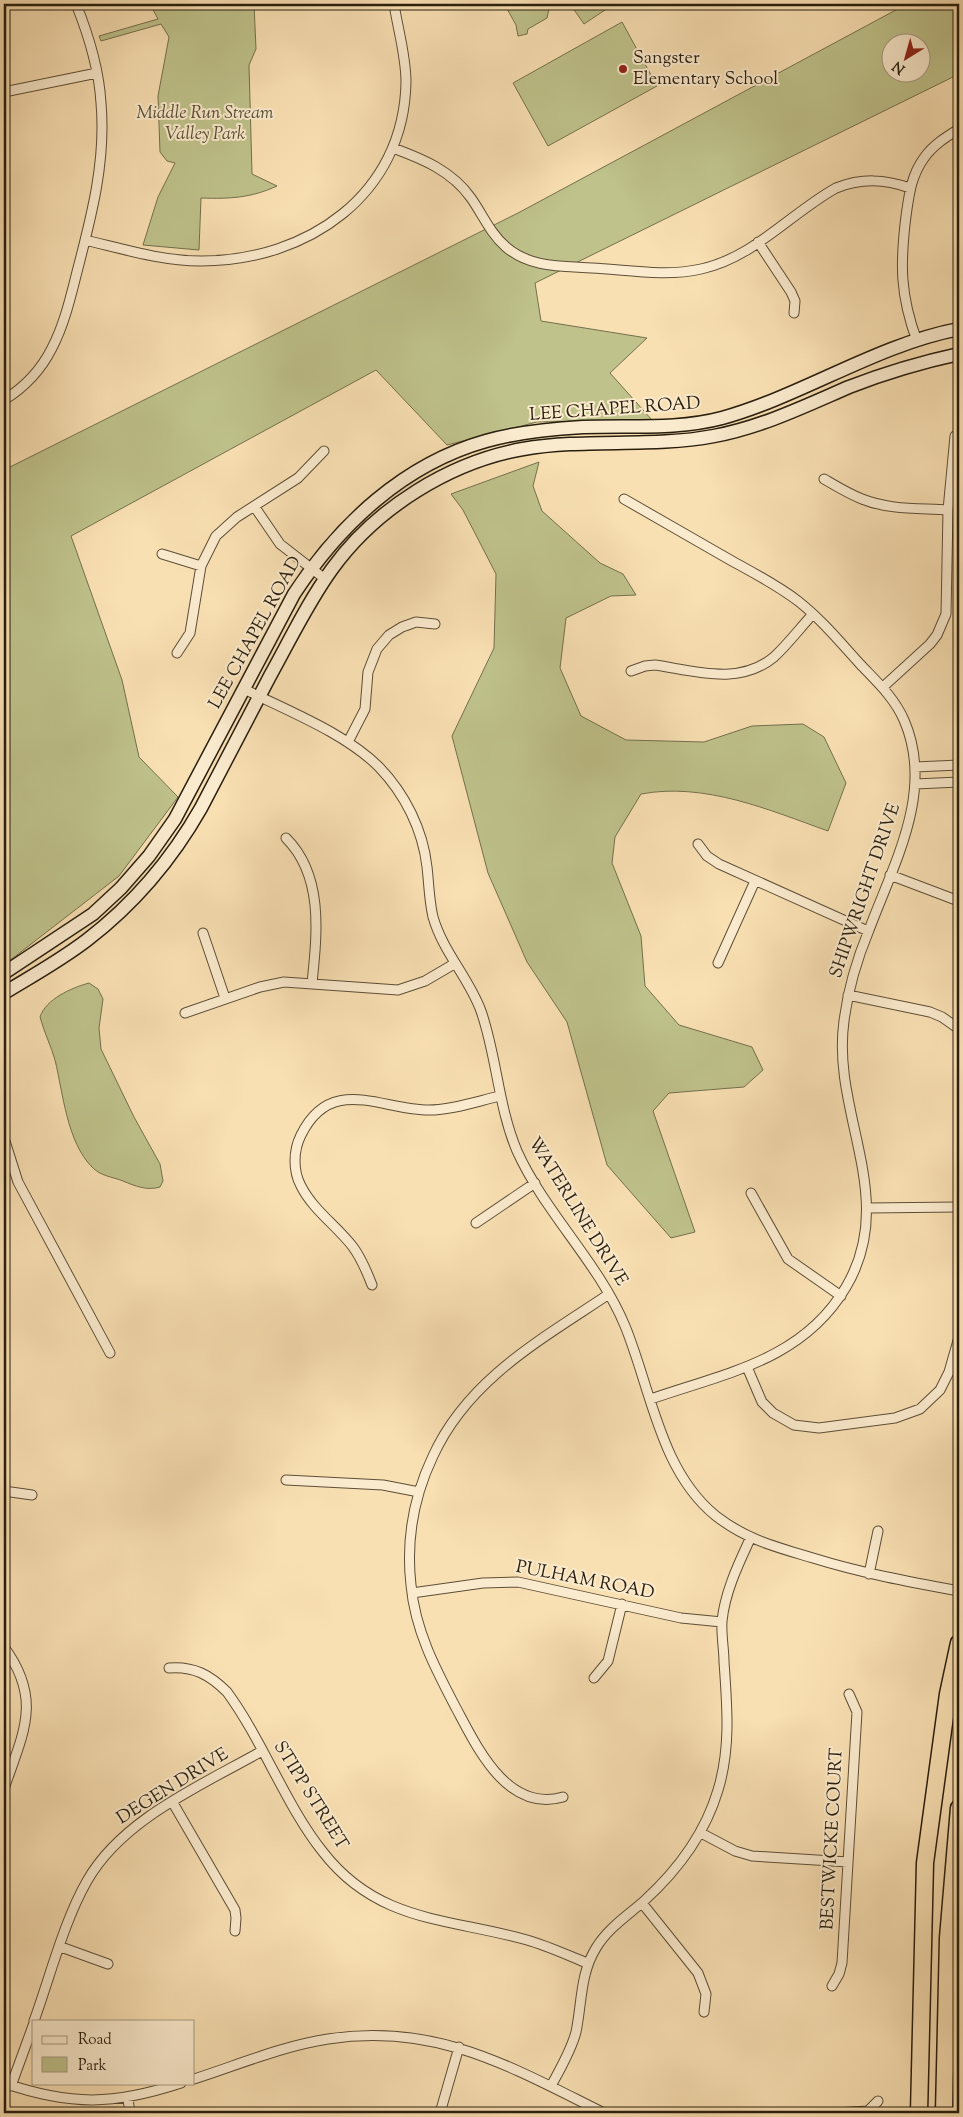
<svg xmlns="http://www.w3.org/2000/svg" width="963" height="2117" viewBox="0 0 963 2117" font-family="'Sorts Mill Goudy',serif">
<rect width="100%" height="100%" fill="#f9e0b3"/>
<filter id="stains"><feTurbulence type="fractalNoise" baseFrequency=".004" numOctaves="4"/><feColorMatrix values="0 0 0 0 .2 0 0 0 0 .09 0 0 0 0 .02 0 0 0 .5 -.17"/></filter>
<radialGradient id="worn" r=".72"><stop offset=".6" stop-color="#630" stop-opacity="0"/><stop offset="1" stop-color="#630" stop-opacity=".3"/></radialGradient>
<path fill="#bfc28b" stroke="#74704c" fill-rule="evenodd" d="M150 4H254L256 49 249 65 252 174 277 186C251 198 229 199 201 198L199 250 143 245 158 197 175 163 167 161 160 152 158 96 169 37 161 24 101 41 99 36 158 19Z
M506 4H547L549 9 547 18 528 29 527 34 518 36 516 25 506 7Z
M570 4H605L608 8 584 24Z
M907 4H959V74L535 283 541 321 647 338 610 373 652 420 537 422 447 445 376 370 71 536 122 680 139 757 178 797 119 876 4 965V470L518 213ZM890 42H920V72H890Z
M622 22 657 86 548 146 513 83Z
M539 462 533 486 542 511 600 563 623 574 636 595 611 596 566 618 560 668 581 716 626 740 704 742 752 726 803 724 824 737 846 783 828 831C769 810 705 782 641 794L615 837 612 863 641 936 645 986 679 1025 752 1047 763 1070 744 1087 669 1093 653 1111 695 1232 671 1238 607 1165 567 1022 527 962 488 873 452 736 494 648 496 574 463 510 451 494Z
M89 983 98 989 103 999 99 1028 101 1049 134 1117 160 1164 163 1181 160 1187C147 1191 135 1186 123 1181 113 1177 100 1176 92 1167 67 1142 63 1093 55 1060 51 1046 44 1032 40 1017 46 999 71 988 89 983Z"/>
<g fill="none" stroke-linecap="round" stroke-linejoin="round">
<g stroke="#5d4e37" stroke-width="11">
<path id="street" d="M4 92 97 73
M393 148C423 159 452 171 471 198 483 215 490 233 506 247 530 268 562 266 592 268 628 270 666 277 701 269 753 258 791 213 836 188 862 178 884 179 910 188
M85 240C123 249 161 261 201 261 307 261 404 195 406 82 406 56 398 30 394 4
M758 242 791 292 795 301 794 313
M917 341C900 295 900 264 906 216 909 195 911 176 924 158 933 145 946 137 959 129
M4 400C25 387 41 370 52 348 65 323 71 295 78 268 92 214 106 160 101 103 99 69 89 36 76 4
M824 479C836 486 849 494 862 499 889 510 919 508 948 510
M624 499C660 520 696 540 732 561 754 573 777 585 798 601 821 619 840 642 860 664 876 681 894 697 904 720 935 791 894 863 869 930 857 959 848 989 844 1021 831 1113 899 1198 846 1287 803 1360 726 1373 651 1399
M254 506 280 544 325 579
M162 554 201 566
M177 653 190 633 201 566 216 536 237 517 298 478 324 451
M631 671 645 666 655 665C695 671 739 686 774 657 788 644 800 628 813 614
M883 687 930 644 937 635 946 614 948 510 955 436
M244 689C288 711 345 733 379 767 405 794 423 830 427 867 429 884 429 900 433 917 443 952 469 978 481 1011 497 1057 498 1106 517 1151 545 1213 599 1263 625 1326 651 1389 660 1471 716 1516 747 1540 776 1547 813 1558 861 1573 910 1582 959 1591
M348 742 365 709 368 672 377 649 389 635 402 627 416 622 435 624
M915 767 959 765
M915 784 959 782
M286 838C324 876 317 934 312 983
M698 844 707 856 719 864 868 931
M890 875 956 900
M203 933 225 998
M718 963 755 881
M848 995 930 1012 942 1017 959 1029
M185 1013 260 987 284 982 398 990 425 981 454 964
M4 1138 18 1182 110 1353
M751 1193 788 1259 841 1296
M868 1208 959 1207
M476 1223 535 1183
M372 1285C367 1272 361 1258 353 1247 337 1226 313 1210 301 1186 293 1171 293 1151 301 1135 331 1074 381 1110 429 1110 452 1110 478 1101 500 1096
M747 1367 762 1402 773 1413 794 1425 819 1428 895 1418 920 1409 940 1390 949 1372 959 1337
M286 1480 383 1485 419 1492
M4 1491 32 1495
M869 1574 878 1531
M412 1593 483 1583 518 1582 681 1618 722 1622
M4 1647C43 1700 23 1733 4 1789
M169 1668C194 1666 210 1675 227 1692 263 1741 286 1806 323 1852 378 1923 449 1918 527 1940 548 1946 567 1955 587 1963
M594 1678 608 1661 622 1604
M563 1797C507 1813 477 1747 456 1708 435 1668 415 1630 411 1585 406 1541 414 1496 433 1456 468 1379 542 1339 609 1294
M173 1803 235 1910 236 1918 235 1931
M701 1833 735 1851 752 1856 848 1862
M642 1903 698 1973 706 1994 704 2012
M61 1947 108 1964
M832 1986 839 1974 842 1963 857 1712 849 1694
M34 2021C50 1977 64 1921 87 1881 122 1819 202 1785 262 1751
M194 2079C238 2065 282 2046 328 2039 436 2022 511 2067 604 2113
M4 2083C71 2106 114 2105 181 2083
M11 2086 34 2023
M551 2086C560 2069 571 2051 576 2032 582 2003 580 1974 596 1948 608 1928 627 1916 644 1901 678 1870 705 1834 718 1790 731 1748 727 1705 724 1662 724 1649 721 1634 722 1621 725 1592 738 1565 750 1539
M128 2099 130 2113
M440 2113 459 2047
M836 2113 868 2111 878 2101"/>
</g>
<g stroke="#291e0e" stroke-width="15">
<path id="secondary" d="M4 973 93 914 121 888 149 856 175 819 294 594C340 524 404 464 486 441 517 432 550 429 583 427 629 425 677 430 722 418 804 395 876 345 959 329
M4 993C32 976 61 960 87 940 134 904 172 859 201 808 224 764 247 720 270 676 290 640 308 602 332 569 376 508 450 462 523 449 587 438 651 448 714 436 762 427 805 406 849 387 885 373 922 362 959 354"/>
</g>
<g stroke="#291e0e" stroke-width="19">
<path id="highway" d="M919 2113 925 1863 948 1694 959 1643
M944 2113 948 1938 959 1808"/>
</g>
<use href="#street" stroke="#fbebce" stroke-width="9"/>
<use href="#secondary" stroke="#fbebce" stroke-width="12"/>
<use href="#highway" stroke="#f9e0b3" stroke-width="16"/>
</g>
<circle fill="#8f2418" stroke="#fbebce" stroke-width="2" cx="623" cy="69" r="5"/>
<g text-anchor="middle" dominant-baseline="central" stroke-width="4" stroke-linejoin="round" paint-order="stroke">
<g font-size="18" fill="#291e0e" stroke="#fbebce" text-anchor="start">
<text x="633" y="59">Sangster<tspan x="633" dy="21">Elementary School</tspan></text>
</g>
<g font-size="18" font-style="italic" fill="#564f34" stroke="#fbebce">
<text x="205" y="114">Middle Run Stream<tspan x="205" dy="21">Valley Park</tspan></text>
</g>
<g font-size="18" fill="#291e0e" stroke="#fbebce">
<text transform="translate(615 410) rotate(-4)">LEE CHAPEL ROAD</text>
<text transform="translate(256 633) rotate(-61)">LEE CHAPEL ROAD</text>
<text transform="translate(866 891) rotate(-71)">SHIPWRIGHT DRIVE</text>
<text transform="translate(577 1212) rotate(58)">WATERLINE DRIVE</text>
<text transform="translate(585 1581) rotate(11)">PULHAM ROAD</text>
<text transform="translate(173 1787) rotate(-32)">DEGEN DRIVE</text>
<text transform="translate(310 1796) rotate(58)">STIPP STREET</text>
<text transform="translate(833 1839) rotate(-87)">BESTWICKE COURT</text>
</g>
</g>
<rect width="963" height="2117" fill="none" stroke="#f9e0b3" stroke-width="20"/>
<rect x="5" y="5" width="953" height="2107" fill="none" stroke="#291e0e" stroke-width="2.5"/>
<rect x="10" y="10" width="943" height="2097" fill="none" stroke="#291e0e"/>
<rect x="32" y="2020" width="162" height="65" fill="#fbebce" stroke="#a79981"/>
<rect x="42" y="2036" width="25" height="8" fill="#fbebce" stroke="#a79981"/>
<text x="78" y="2044" font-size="15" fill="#291e0e">Road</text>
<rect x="42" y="2057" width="25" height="15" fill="#bfc28b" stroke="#a79981"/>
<text x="78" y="2070" font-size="15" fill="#291e0e">Park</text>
<g transform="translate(906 58) rotate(217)"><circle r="24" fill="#fbebce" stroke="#a79981"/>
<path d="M0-4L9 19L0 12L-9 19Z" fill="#8f2418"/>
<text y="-8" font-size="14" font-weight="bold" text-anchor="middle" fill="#291e0e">N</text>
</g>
<rect width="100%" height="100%" filter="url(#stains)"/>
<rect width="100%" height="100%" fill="url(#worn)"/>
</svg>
